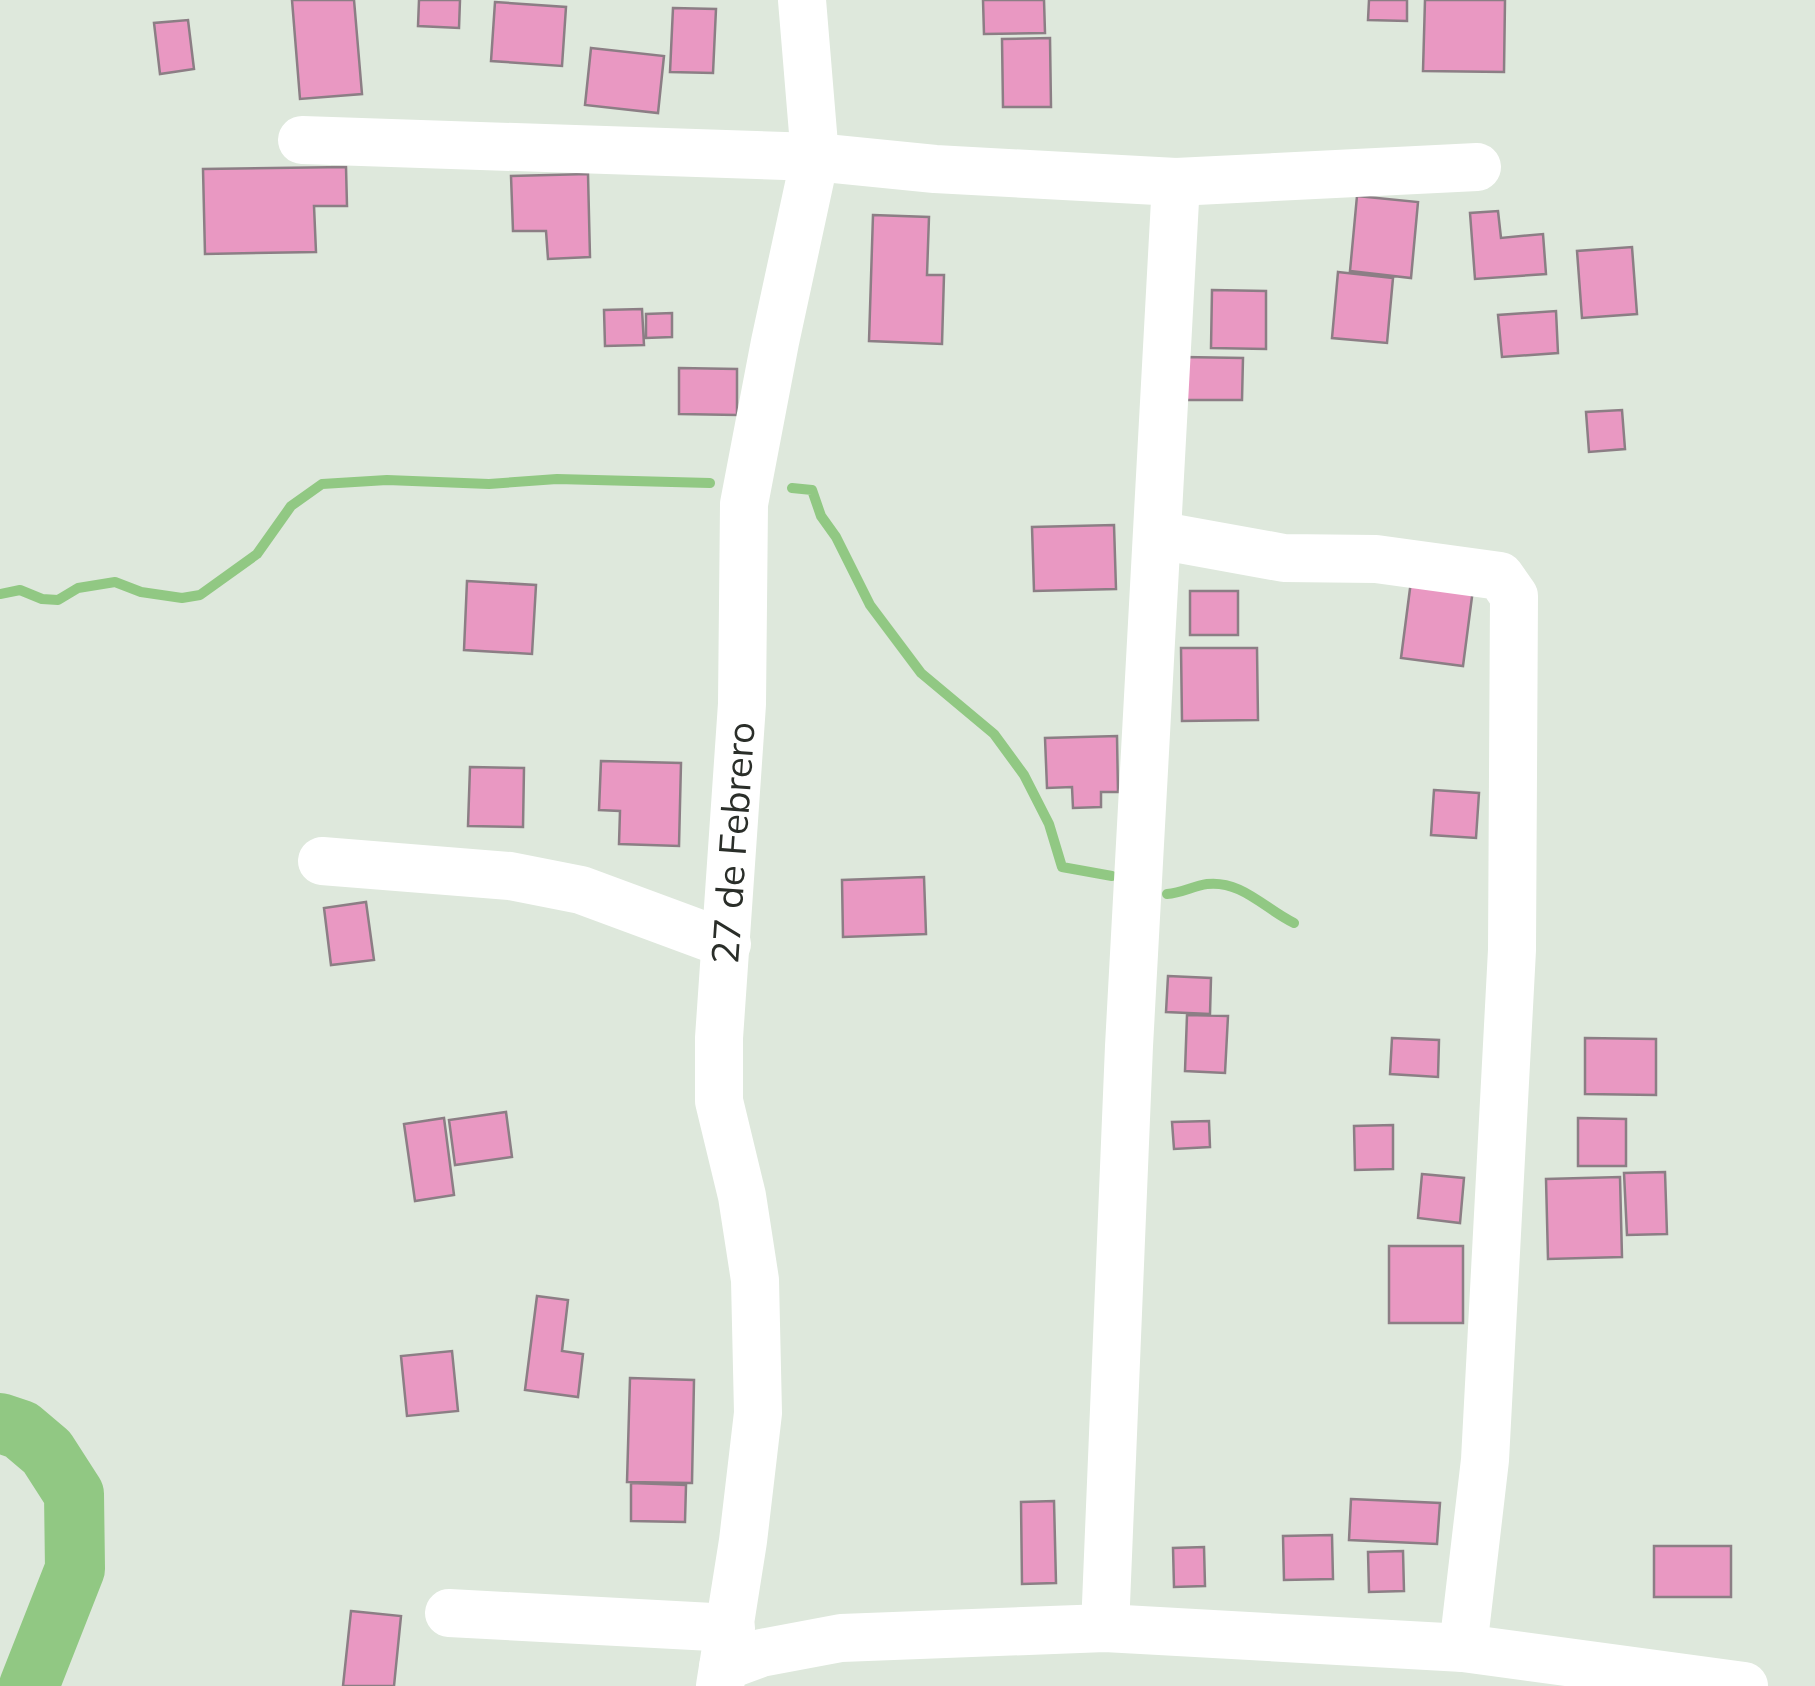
<svg xmlns="http://www.w3.org/2000/svg" width="1815" height="1686" viewBox="0 0 1815 1686" font-family="Mulish,sans-serif">
<rect width="100%" height="100%" fill="#dee8dc"/>
<g fill="none" stroke-linecap="round" stroke-linejoin="round">
<path stroke="#91c883" stroke-width="10" d="M792 488 812 490 821 516 836 537 870 605 921 673 994 734 1024 775 1049 824 1062 867 1112 876
M0 594 20 590 42 599 58 600 78 588 115 582 141 592 182 598 200 595 257 554 291 506 322 484 387 480 489 484 557 479 710 483
M1167 894C1182 893 1193 886 1207 884 1241 880 1265 909 1294 923"/>
<path stroke="#91c883" stroke-width="60" d="M0 1423 21 1430 47 1452 74 1494 75 1569 29 1686"/>
</g>
<path fill="#e998c2" stroke="#8c7e85" stroke-width="2.5" d="M292 0H354L362 94 300 99Z
M419 0H460L459 28 418 26Z
M983 0H1044L1045 33 984 34Z
M1369 0H1407V21L1368 20Z
M1425 0H1505L1504 72 1423 71Z
M495 2 566 7 562 66 491 61Z
M673 8 716 9 713 73 670 72Z
M188 20 194 69 160 74 154 23Z
M1050 38 1051 107H1003L1002 39Z
M591 48 664 56 658 113 585 105Z
M346 167 347 206H314L316 252 205 254 203 169Z
M588 174 590 257 548 259 546 231H513L511 176Z
M1357 196 1418 202 1411 278 1350 271Z
M1498 211 1501 238 1543 234 1546 274 1475 279 1470 213Z
M873 215 929 217 927 275H944L942 344 869 341Z
M1632 247 1637 314 1582 318 1577 251Z
M1338 272 1393 278 1387 343 1332 338Z
M1212 290 1266 291V349L1211 348Z
M642 309 644 345 605 346 604 310Z
M1556 311 1558 353 1502 357 1498 315Z
M672 313V337L646 338V314Z
M1183 357 1243 358 1242 400H1183Z
M679 368 737 369V415L679 414Z
M1622 410 1625 449 1589 452 1586 412Z
M1114 525 1116 589 1034 591 1032 527Z
M467 581 536 585 532 654 464 650Z
M1411 581 1473 589 1463 666 1401 658Z
M1190 591H1238V635H1190Z
M1181 648H1257L1258 720 1182 721Z
M1117 736 1118 792H1101V807L1073 808 1072 787 1047 788 1045 738Z
M601 761 681 763 679 846 619 844 620 811 599 810Z
M470 767 524 768 523 827 468 826Z
M1434 790 1479 793 1476 838 1431 835Z
M924 877 926 934 843 937 842 880Z
M366 902 374 960 331 965 324 908Z
M1168 976 1211 978 1210 1014 1166 1012Z
M1187 1015 1228 1016 1225 1073 1185 1071Z
M1392 1038 1439 1040 1438 1077 1390 1074Z
M1585 1038 1656 1039V1095L1585 1094Z
M506 1112 512 1157 455 1165 449 1120Z
M444 1118 454 1195 415 1201 404 1124Z
M1578 1118 1626 1119V1166H1578Z
M1209 1121 1210 1147 1174 1149 1172 1122Z
M1393 1125V1169L1355 1170 1354 1126Z
M1665 1172 1667 1234 1627 1235 1624 1173Z
M1422 1174 1464 1178 1460 1223 1418 1218Z
M1620 1177 1622 1257 1548 1259 1546 1179Z
M1389 1246H1463V1323H1389Z
M537 1296 568 1300 562 1351 583 1354 578 1397 525 1390Z
M452 1351 458 1411 407 1416 401 1356Z
M630 1378 694 1380 692 1483 627 1482Z
M631 1483 686 1485 685 1522 631 1521Z
M1351 1499 1440 1503 1437 1544 1349 1540Z
M1054 1501 1056 1583 1022 1584 1021 1502Z
M1332 1535 1333 1579 1284 1580 1283 1536Z
M1654 1546H1731V1597H1654Z
M1204 1547 1205 1586 1174 1587 1173 1548Z
M1403 1551 1404 1591 1369 1592 1368 1552Z
M351 1611 401 1616 394 1686H343Z"/>
<g fill="none" stroke-linecap="round" stroke-linejoin="round">
<g stroke="#fff" stroke-width="48">
<path d="M302 140 815 157 935 169 1176 182 1477 167"/>
<path d="M1157 535 1284 558 1376 559 1500 576 1514 596 1512 950 1485 1460 1463 1648"/>
<path d="M322 861 510 876 581 890 727 944"/>
<path d="M449 1613 731 1628"/>
<path d="M1105 1628 1129 1046 1176 182"/>
<path d="M723 1667 761 1653 841 1638 1105 1628 1463 1648 1744 1686"/>
<path id="s1" d="M720 1686 743 1541 758 1413 755 1280 742 1196 719 1101V1038L742 704 744 504 775 342 815 157 802 0"/>
</g>
</g>
<g text-anchor="middle" dominant-baseline="central" stroke-width="10" stroke-linejoin="round" paint-order="stroke">
<g font-size="38" fill="#2a2e29" stroke="#ecf6e9">
<text stroke="none"><textPath href="#s1" startOffset="850">27 de Febrero</textPath></text>
</g>
</g>
</svg>
